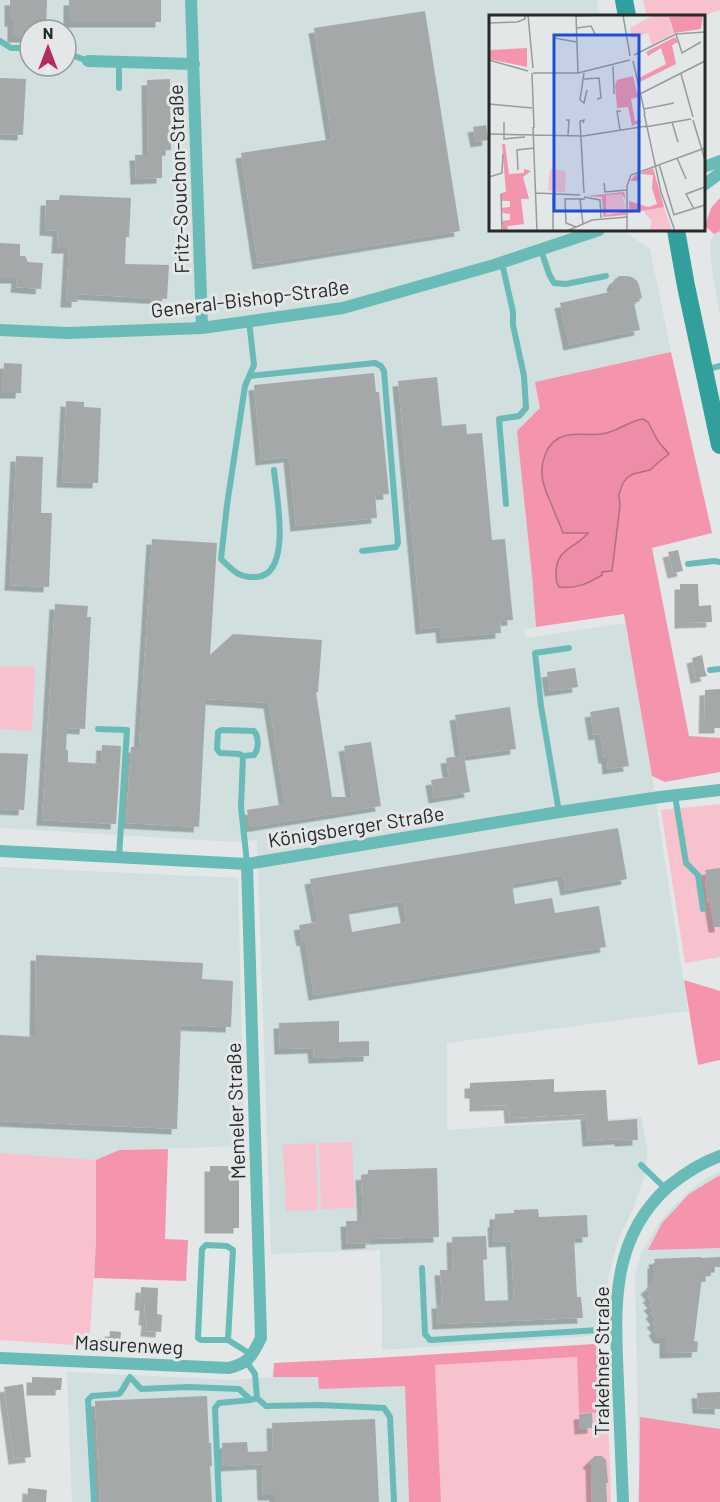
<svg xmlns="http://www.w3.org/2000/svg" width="720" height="1502" viewBox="0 0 720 1502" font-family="Barlow,sans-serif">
<defs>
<filter id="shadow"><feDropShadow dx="-5.5" dy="5.5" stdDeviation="0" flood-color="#0004"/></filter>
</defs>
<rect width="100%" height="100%" fill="#e3e7e7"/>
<path fill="#d1dfde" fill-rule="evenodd" d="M0 0H597L600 16H490V230H626V233L650 249 671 352 536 382 540 408 532 575 536 627 524 629 526 638 625 623 652 776 688 1011 447 1043V1130L641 1117 647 1146V1160L644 1177 632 1212 619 1237 608 1279 606 1327 592 1336 382 1350V1307L380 1250 271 1254 257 840 235 842 0 828ZM30 30H66V66H30Z
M720 231V316L712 271 710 242 714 234Z
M0 867 238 878 244 1146 119 1150 96 1160 0 1153Z
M720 1171V1502H637L639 1478 635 1276 641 1254 660 1221 671 1209 688 1192 710 1176Z
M67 1372 233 1380 273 1377H318L319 1389 405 1386 409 1502H72Z"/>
<path fill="#f8c1ce" d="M643 0H720V10L703 16H647Z
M0 666 35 667 32 731 0 729Z
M720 804V957L685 963 661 810Z
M352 1142 355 1208 321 1209 319 1143Z
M316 1143 318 1210 286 1211 283 1145Z
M0 1153 96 1160V1241L89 1346 0 1340Z
M577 1357 579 1412H608L611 1502H441L435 1365Z"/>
<path fill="#f494ad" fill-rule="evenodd" d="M720 198V231L714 234 705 226 711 208Z
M671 352 712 533 652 548 689 736 720 738V772L665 782 652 776 624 614 536 627 532 575 517 431 540 408 535 382ZM648 422 658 441 650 470 633 474 627 478 623 483 619 494 620 506 612 570 602 572V575C587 584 577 589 559 587L556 582V569L577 543 589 532 560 529 559 521 548 500 561 437 573 434H602L621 427Z
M684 980 720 991V1060L698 1065Z
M168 1149 165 1239 188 1240 186 1281 94 1278 96 1241V1160L119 1150Z
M720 1175V1248L648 1250 662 1223 689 1194Z
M594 1344 606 1358 608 1412 579 1413 577 1357 435 1365 441 1502H409L405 1386 319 1389 318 1377H273L274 1363 376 1358Z
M640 1417 720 1429V1502H639Z"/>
<path fill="#ed8da7" stroke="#b26f81" stroke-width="1.5" d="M643 419 648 422 658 441 669 454 660 461 650 470 633 474 627 478 623 483 619 494 620 506 612 571 602 572V575C587 584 577 589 559 587 556 582 556 580 556 573 556 548 575 549 588 533H563C560 527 559 521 556 516 548 495 536 477 545 455 548 446 554 439 564 436 575 432 588 436 600 434 616 433 628 421 643 419Z"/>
<path fill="#a5a8a8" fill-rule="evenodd" filter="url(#shadow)" d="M10 0H47L46 30H30V37H13V21H10Z
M69 0H161V22H69Z
M425 11 460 231 258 264 241 153 332 139 314 28Z
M0 78 26 79 23 135 0 134Z
M170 79 171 150 162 151V178L136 179 135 155H148L147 80Z
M486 125 488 140 476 142 473 127Z
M60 195 131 198 129 237H126L125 264 169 265 167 299 77 294V302H66L69 248H57L58 231 45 230 46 200H59Z
M0 243 20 244V256H25L28 262 43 263 41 289 16 287 17 278H0Z
M619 276H627L632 277 637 281 639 285 642 298 639 299 640 301 634 303 640 330 569 345 560 303 614 291 612 284 615 279Z
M4 363 22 364 21 393H2Z
M374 373 376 392H379L389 494 375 495 377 518 296 526 289 457 261 460 254 385Z
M437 377 442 426 466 424 467 434 482 433 492 540 505 539 513 620 500 621 501 633 442 638 441 627 421 629 398 381Z
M66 401 84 402V407L101 408 98 483 62 482Z
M16 456 43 457 41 513H52L49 587 10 585Z
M152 539 217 543 210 655 233 634 322 640 318 692H316L332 797H352L344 746 371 742 381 806 250 827 247 810 285 804 269 703 206 699 199 827 126 823 131 747H139Z
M678 550 683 571 673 573 668 552Z
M680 584H698L699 606 711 605 712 622 680 623Z
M55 604 88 606 87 617H91L85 729 67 728 66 750H68V762L101 764 102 745 121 746 116 824 42 820Z
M702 655 705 671 707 676 696 678 692 658Z
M575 668 578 687 550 691 547 672Z
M720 689V728H704L705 690Z
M510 707 516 749 464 756 470 792 434 798 431 780 449 777 446 758 461 756 455 715Z
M619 707 629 766 608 769 607 758H604L600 734 594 735 590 712Z
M0 753 28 754 24 810 0 809Z
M618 828 627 879 566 890 563 875 512 884 515 904 552 898 555 913 599 906 606 947 314 995 305 940 302 941 299 925 318 922 310 879ZM403 901 407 922 352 932 348 910Z
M720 868V927H714L710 902 708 903 705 880 707 879 705 870Z
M36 955 203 963 202 979 233 981 231 1027 181 1025 177 1129 0 1121V1035L35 1037Z
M339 1021V1042L369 1041V1056L314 1058 313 1048 280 1049 279 1023Z
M554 1079V1092L606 1090 608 1121 637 1119 638 1140 620 1141V1139L588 1141 586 1114 510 1118 509 1105 475 1106V1093H470V1083Z
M210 1166H239V1228H210Z
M437 1168 439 1237 371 1239V1243L347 1244 346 1221H357V1217H363L361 1175 368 1174V1170Z
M538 1209 539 1217 587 1215 588 1237 574 1238 577 1297H581L583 1318 438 1324 437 1303H442L440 1270H453L452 1237 486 1236 487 1259 483 1260 485 1301 514 1300 511 1241 494 1242 493 1222H495V1214L514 1213V1210Z
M701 1257V1258L720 1257V1267H711V1276L702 1277 694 1341 698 1342 697 1352 665 1353V1338H659L654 1330 657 1328 652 1322 656 1320 651 1313 654 1311 649 1305 653 1303 648 1297 651 1295 646 1289 653 1283V1263H655L654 1259Z
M141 1287 158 1288 157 1314 162 1315 161 1332 146 1331 147 1320H144L145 1305H140Z
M110 1331 121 1332 120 1343 109 1342Z
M32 1377 62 1378 61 1390H32Z
M23 1384 31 1457 14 1459 4 1387Z
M720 1392V1409L698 1408 697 1393Z
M207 1396 209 1443H211L212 1466H210L212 1502H100L95 1401Z
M592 1413 593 1428 580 1429 579 1414Z
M375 1419 379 1502H275V1495H263L262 1464 223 1466 222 1443 247 1442 248 1452 273 1451 272 1423Z
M595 1456H602L606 1460 608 1483H606L607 1502H592L591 1465 588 1462Z
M28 1488 47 1490 46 1502H27Z"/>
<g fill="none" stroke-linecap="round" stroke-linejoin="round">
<path stroke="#69bbb7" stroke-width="6" d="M0 41 11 48H30
M66 53 88 61
M119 63V88
M541 250 549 274 554 283 566 284 606 276
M502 263 513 312V325L524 376 526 408 519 416 499 419 506 504
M249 321 254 365 245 386 227 505 221 559C233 571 239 578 257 577 293 574 276 493 274 470
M705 370 720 366
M250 376 375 363 381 366 384 371 398 543 396 547 362 551
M688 564 714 561 720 562
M710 670 720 669
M98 729 127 730 119 857
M243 756 254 755C259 749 259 737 254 731L222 730 218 732 217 749 220 753 239 754 243 756 241 807 247 863
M675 796 686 863 698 875 703 909
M559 812 541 706 535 653 569 648
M641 1165 666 1189
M206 1245 227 1246 233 1250 228 1340H201L198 1338 202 1249Z
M422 1268 425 1334 430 1340 616 1329
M228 1340 252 1355
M246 1361 255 1374 257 1398 266 1406 320 1405 384 1408 390 1417 394 1502
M94 1502 88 1400 92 1396 119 1394C124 1389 126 1382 130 1377L141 1389 188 1387 239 1389 251 1400 257 1398
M219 1502 215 1408 219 1403 251 1400"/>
<path stroke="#69bbb7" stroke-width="12" d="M191 0 202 328
M88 61 194 64
M704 167 720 161
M704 185 720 173
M0 330 68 333 202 328 343 308 494 265 599 230
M0 851 247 864 559 812 660 797 720 790
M0 1358 229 1368C250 1363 252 1355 261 1338L247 864
M623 1502C621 1462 620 1422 618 1382 615 1310 609 1239 669 1186 685 1173 701 1163 720 1156"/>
<path stroke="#31a09c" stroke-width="18" d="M624 0 627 16
M676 230 686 286 720 445"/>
</g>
<g text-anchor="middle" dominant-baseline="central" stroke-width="6" stroke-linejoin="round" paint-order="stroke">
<g font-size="20" fill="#272828" stroke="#e3e7e7">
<text transform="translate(178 179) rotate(-92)">Fritz-Souchon-Straße</text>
<text transform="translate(250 298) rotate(-7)">General-Bishop-Straße</text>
<text transform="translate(356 826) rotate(-9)">Königsberger Straße</text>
<text transform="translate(235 1111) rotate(-92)">Memeler Straße</text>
<text transform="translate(129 1344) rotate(3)">Masurenweg</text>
<text transform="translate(601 1361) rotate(-90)">Trakehner Straße</text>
</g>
</g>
<g transform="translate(489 15)">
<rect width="216" height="216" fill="#e3e7e7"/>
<path d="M165 0H197L180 7 185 18 163 30 159 18 142 24 141 13ZM61 154 77 156 76 177 59 176ZM133 179 137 196 117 201 116 180ZM174 189 183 216H160L163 206 154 196Z" fill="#f8c1ce"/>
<path d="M214 0 212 14 185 18 180 2ZM186 22 189 27 183 30 187 49 151 67 150 63 177 49 172 33 159 41 157 37ZM38 33V52L0 44V35ZM144 61 149 82 142 84 146 106H154L143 111 139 92 128 93 126 70 128 65ZM13 129H16L20 159 35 158V154L42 156 34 162 40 184H32L35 209 19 211 18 216H14L13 206 21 205V199L14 198 12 193 21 192V186H12V178L17 177ZM164 153 175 192 140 198V186L159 192 168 189 163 173 164 160 151 159V166H141L146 160ZM135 177 137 185 133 179 117 180V200L137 196V200L114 202 113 182 97 181Z" fill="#f494ad"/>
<path fill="none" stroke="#989b9b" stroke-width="1.5" d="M39 0 44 53M87 0 89 58M134 0 141 41M87 1 108 0M0 8 28 7 36 4V0M88 13 102 11 106 19M187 19 193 38 212 27M65 23 88 27M145 40 187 19 216 17M0 45 39 56M144 46 156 99M124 51 125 79M43 58 45 113M44 58H89L141 45M95 58 91 85 95 88 98 75M192 59 204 102M95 64 110 63 112 83 108 84M151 79 216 46M0 89 43 93M155 94 185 88M155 98 172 177 186 216M77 105H80L79 120M204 105 216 145M15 107V124L36 122M183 107 189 127M94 108 95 105 91 106 95 178M44 112 48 216M156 112 202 104M131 115 128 96H132M0 119 94 121 158 111M188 143 197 164M170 149 185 200M29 155 28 135 45 133M0 162 13 158 14 139M115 168 116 177 138 175M47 178 91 180M12 179 13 216M64 179V216M95 182 111 185 112 203M205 194 197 179 216 172M184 200 216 190M94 209 91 185 94 184M87 212 77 208 76 184H96M78 216 103 205 139 202M138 216V171L142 160 216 133"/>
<path fill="#1d4ed8" fill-opacity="0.15" stroke="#1d4ed8" stroke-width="3" d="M65 20H150V196H65Z"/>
<rect width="216" height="216" fill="none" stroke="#272828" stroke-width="3"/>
</g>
<g transform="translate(48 48)"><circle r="28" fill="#e3e7e7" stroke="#989b9b" stroke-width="1.5"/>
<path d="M0-4.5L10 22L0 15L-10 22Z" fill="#b72a60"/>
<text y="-9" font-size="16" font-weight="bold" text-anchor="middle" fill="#272828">N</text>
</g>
</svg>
